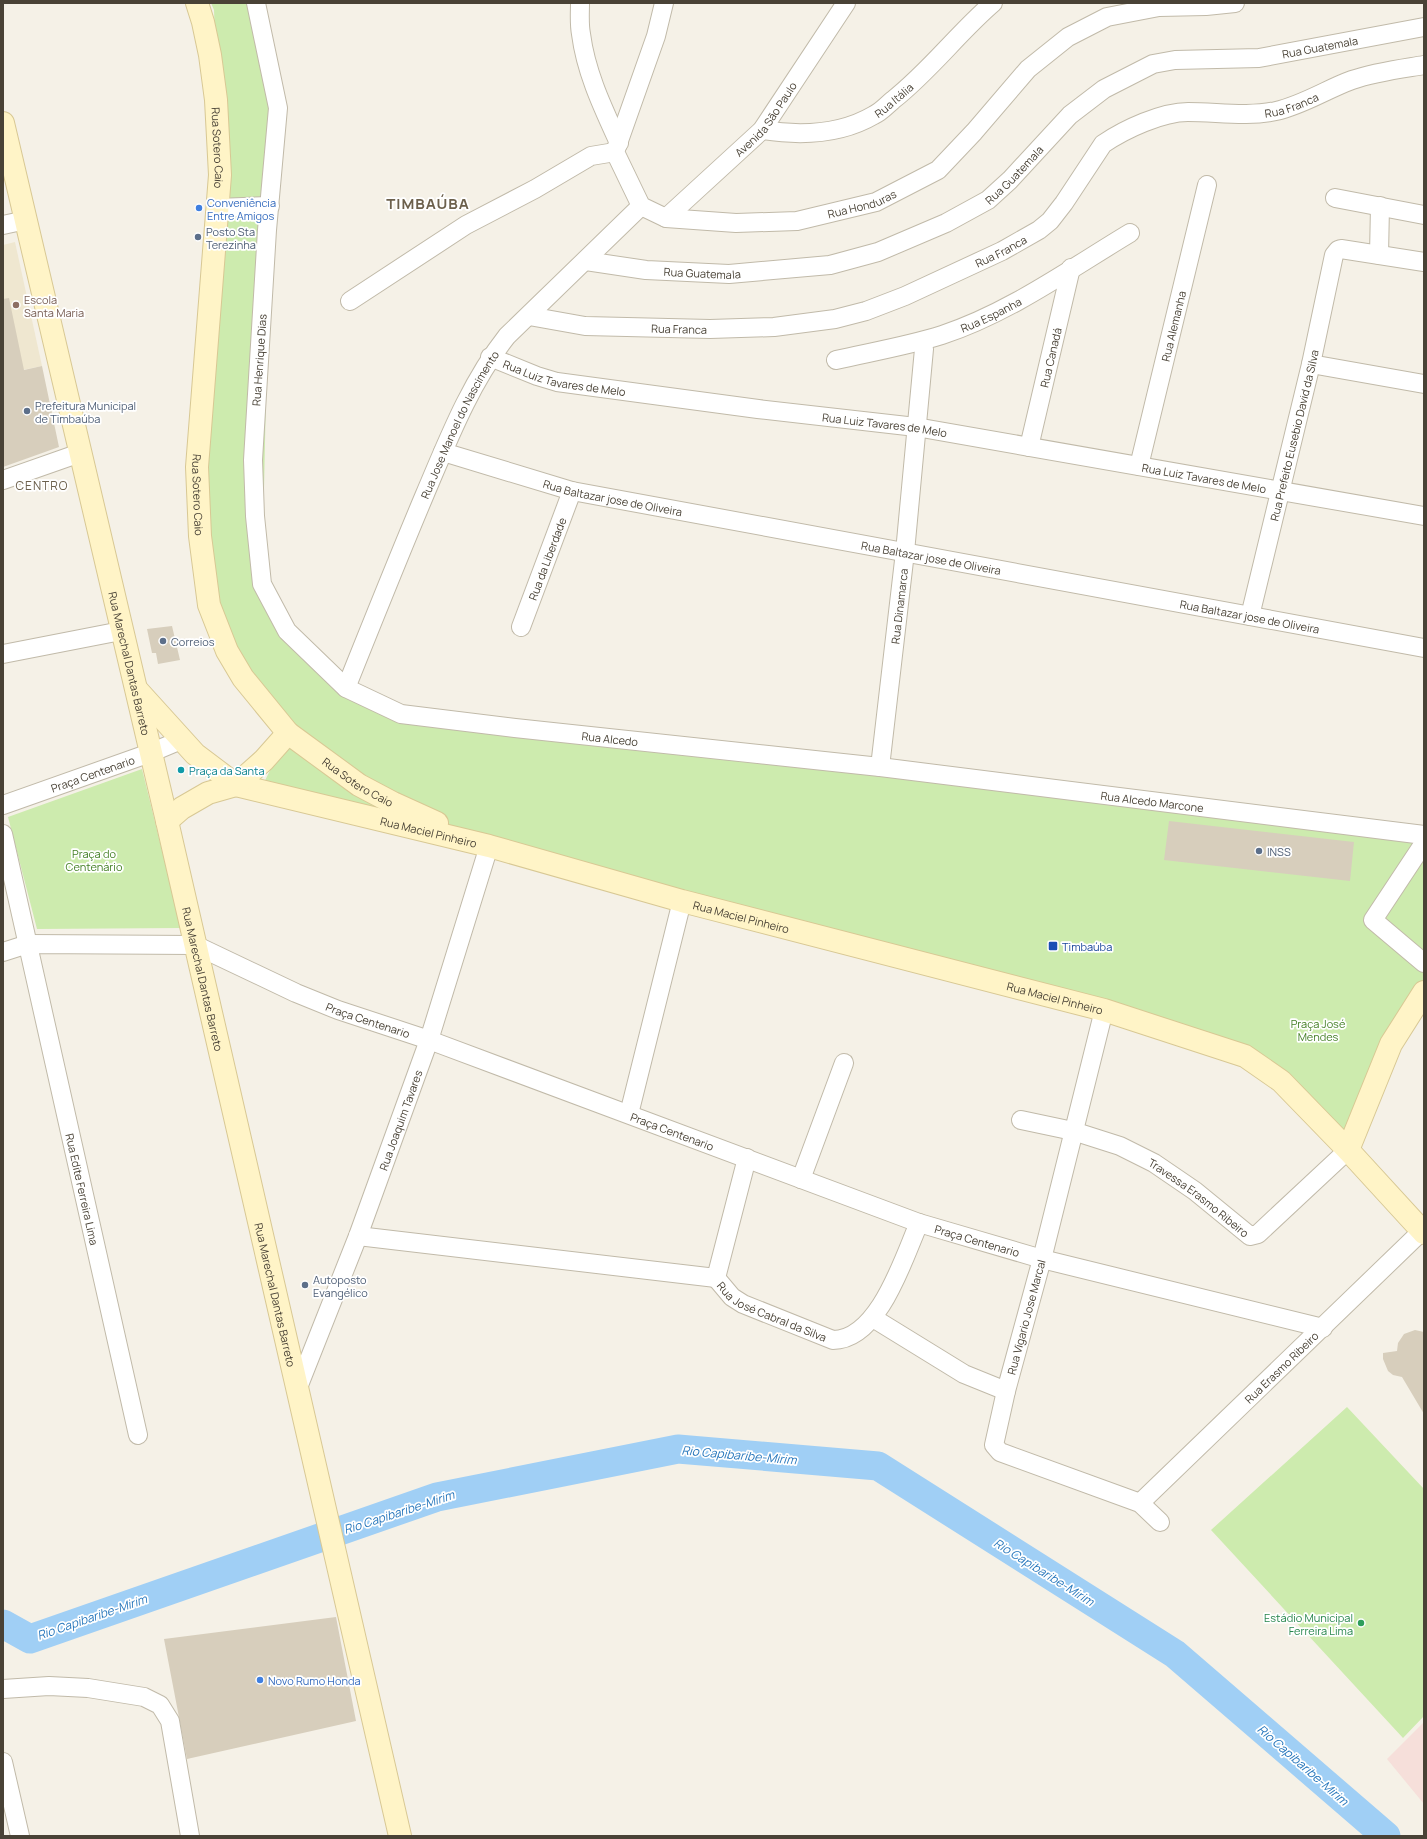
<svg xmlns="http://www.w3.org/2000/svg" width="1427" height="1839" viewBox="0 0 1427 1839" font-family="Manrope,sans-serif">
<rect width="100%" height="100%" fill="#f5f1e7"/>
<path fill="#efe7d0" d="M15 242 42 366 3 374V245Z"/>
<path fill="#f6dfda" d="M1424 1722V1804L1387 1759Z"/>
<path fill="#cdebae" d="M211 3H256L278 108 270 206 262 584 287 631 346 688 401 714 1424 835V990L1348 1150 1245 1056 260 791 288 733 227 651 200 536 220 175 214 10Z
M142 769 181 928 37 929 8 817Z
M1347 1407 1424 1489V1716L1403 1738 1211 1530Z"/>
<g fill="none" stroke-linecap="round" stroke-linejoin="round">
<path stroke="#a0cff5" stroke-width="29" d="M3 1624 30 1639 437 1497 678 1449 878 1466 1175 1654 1386 1836"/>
</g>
<path fill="#d7cebc" d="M9 298 24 370 42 366 59 447 3 467V299Z
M172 626 180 660 158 664 156 653H152L147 629Z
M1169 821 1354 842 1350 881 1164 860Z
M1415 1330 1424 1332V1414L1402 1377 1393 1375 1388 1371 1383 1359V1353L1397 1351 1398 1343 1404 1334Z
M336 1617 356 1721 187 1759 164 1639Z"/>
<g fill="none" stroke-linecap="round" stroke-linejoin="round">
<g stroke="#c1baa9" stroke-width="20">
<g id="street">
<path id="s1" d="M256 3 278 108 267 230 253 460 255 516 262 584 287 631 346 688 401 714 515 728 880 767 1424 835"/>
<path d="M580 3C580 13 579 24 581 34 586 73 603 108 619 143"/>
<path id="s2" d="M664 3 656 36 615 152 641 206 666 218 736 223 797 221 876 202 938 170 974 132 1028 69 1068 37 1107 17 1159 7 1206 6 1235 3"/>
<path id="s3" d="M762 130C800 136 840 135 874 115 881 112 887 105 893 100 930 71 958 33 993 3"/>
<path d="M1335 198 1424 215"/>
<path d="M217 208 270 206"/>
<path id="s4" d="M666 218 762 130 846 3"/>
<path d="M3 225 26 220"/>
<path d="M1379 255 1380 206"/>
<path id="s5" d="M586 261 646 270 729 274 830 265 878 252 946 223 988 200 1010 180 1070 115 1104 89 1153 64 1175 60 1259 58 1424 27"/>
<path d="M350 301 466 225 535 189 591 156 615 152"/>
<path id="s6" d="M529 316 585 326 710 329 774 327 835 319 866 311 905 296 1002 251 1039 230 1050 221 1064 203 1103 144C1125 129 1162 112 1188 112 1218 112 1247 117 1276 111 1303 105 1327 89 1352 80 1375 72 1400 69 1424 65"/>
<path id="s7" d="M490 357 537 376 557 382 758 409 916 427 1424 516"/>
<path id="s8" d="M836 360C871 352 907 346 942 335 1009 313 1070 269 1130 233"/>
<path d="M1311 364 1424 384"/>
<path id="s9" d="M1029 447 1071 268"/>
<path id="s10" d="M443 452 572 491 1424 648"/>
<path id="s11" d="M1139 466 1207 185"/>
<path d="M3 480 80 453"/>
<path id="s12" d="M1250 616 1311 364 1334 255 1338 250 1341 249 1424 262"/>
<path id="s13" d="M521 627 572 491"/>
<path d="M3 654 121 631"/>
<path id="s14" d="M346 688C372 623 398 558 425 494 448 440 470 383 507 336L641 206"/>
<path id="s15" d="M880 767 905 552 924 349"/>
<path id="s16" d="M3 805 150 753 181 740"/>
<path id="s17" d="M3 834 138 1435"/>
<path d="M1424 843 1373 920 1424 963"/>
<path id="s18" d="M3 952 28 944 195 945 296 993 338 1010 429 1040 919 1223 1042 1259 1323 1328"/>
<path d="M1104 1010 1042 1259 1006 1391 994 1445 1000 1452 1140 1503 1160 1522"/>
<path d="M629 1114 682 901"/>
<path id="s19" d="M1021 1120 1073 1131 1120 1146 1154 1163 1195 1191 1250 1236 1258 1234 1348 1150"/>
<path d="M801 1179 844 1063"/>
<path d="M358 1236 716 1278"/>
<path id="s20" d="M716 1278 732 1297 743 1304 833 1340C879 1340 904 1257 919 1223"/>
<path d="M716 1278 747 1158"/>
<path d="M873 1318 964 1374 1006 1391"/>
<path id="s21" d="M297 1390 358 1236 429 1040 489 846"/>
<path id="s22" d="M1140 1503 1424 1229"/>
<path d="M3 1689 49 1686 88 1688 144 1697 160 1705 170 1721 190 1836"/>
<path d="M3 1762 20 1836"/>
</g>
</g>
<g stroke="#d8c894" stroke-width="24">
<g id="secondary">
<path id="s23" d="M197 3 203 22 210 55 216 100 220 175 197 467 200 536 209 605 227 651 243 678 288 733 359 785 393 803 437 823"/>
<path id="s24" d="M3 123 167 821 400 1836"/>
<path id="s25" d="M137 690 195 754 236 785 489 846 682 901 1104 1010 1245 1056 1281 1081 1348 1150 1424 1233"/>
<path d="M167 821 182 808 208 793 236 785 264 760 288 733"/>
<path d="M1348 1150 1391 1044 1424 992"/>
</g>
</g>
<use href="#street" stroke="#fff" stroke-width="18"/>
<use href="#secondary" stroke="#fff4c7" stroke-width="22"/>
</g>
<g fill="#3f7fe0" stroke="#fff" stroke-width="1.5">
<circle cx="199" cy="208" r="4"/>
<circle cx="260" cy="1680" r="4"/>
</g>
<g fill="#5c6f8a" stroke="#fff" stroke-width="1.5">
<circle cx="198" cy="237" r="4"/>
<circle cx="27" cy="411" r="4"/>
<circle cx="163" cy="641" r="4"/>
<circle cx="1259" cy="851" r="4"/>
<circle cx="305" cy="1285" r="4"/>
</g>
<circle fill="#8d6e63" stroke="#fff" stroke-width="1.5" cx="16" cy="305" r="4"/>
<circle fill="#0f9aa8" stroke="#fff" stroke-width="1.5" cx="181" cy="770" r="4"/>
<rect fill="#1a4fb4" stroke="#fff" stroke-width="1.5" x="1048" y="941" width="10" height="10" rx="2"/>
<circle fill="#2e9e5b" stroke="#fff" stroke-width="1.5" cx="1361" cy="1623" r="4"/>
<g text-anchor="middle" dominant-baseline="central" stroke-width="3.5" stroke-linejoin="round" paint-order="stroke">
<g font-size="11" fill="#494236" stroke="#fff">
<text stroke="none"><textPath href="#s5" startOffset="801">Rua Guatemala</textPath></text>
<text stroke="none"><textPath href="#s3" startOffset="140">Rua Itália</textPath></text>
<text stroke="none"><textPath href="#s6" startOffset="835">Rua Franca</textPath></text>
<text stroke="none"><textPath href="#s4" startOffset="141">Avenida São Paulo</textPath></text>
<text stroke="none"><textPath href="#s23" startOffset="147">Rua Sotero Caio</textPath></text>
<text stroke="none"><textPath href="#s5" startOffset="453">Rua Guatemala</textPath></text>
<text stroke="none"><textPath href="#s2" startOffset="443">Rua Honduras</textPath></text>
<text stroke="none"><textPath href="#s6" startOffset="487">Rua Franca</textPath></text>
<text stroke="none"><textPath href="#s5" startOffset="117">Rua Guatemala</textPath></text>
<text stroke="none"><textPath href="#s8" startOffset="162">Rua Espanha</textPath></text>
<text stroke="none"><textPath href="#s11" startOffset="144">Rua Alemanha</textPath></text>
<text stroke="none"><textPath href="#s6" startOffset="151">Rua Franca</textPath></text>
<text stroke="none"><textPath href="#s9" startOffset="92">Rua Canadá</textPath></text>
<text transform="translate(259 360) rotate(-86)">Rua Henrique Dias</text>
<text stroke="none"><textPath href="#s7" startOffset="78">Rua Luiz Tavares de Melo</textPath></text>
<text stroke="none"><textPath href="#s14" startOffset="287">Rua Jose Manoel do Nascimento</textPath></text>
<text stroke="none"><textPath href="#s7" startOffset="402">Rua Luiz Tavares de Melo</textPath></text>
<text stroke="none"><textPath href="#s12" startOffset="186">Rua Prefeito Eusebio David da Silva</textPath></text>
<text stroke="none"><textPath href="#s7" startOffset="726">Rua Luiz Tavares de Melo</textPath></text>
<text stroke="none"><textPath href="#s23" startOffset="495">Rua Sotero Caio</textPath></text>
<text stroke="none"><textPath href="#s10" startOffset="176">Rua Baltazar jose de Oliveira</textPath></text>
<text stroke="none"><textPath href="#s10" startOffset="500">Rua Baltazar jose de Oliveira</textPath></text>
<text stroke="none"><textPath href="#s13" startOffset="73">Rua da Liberdade</textPath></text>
<text stroke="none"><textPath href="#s15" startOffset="162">Rua Dinamarca</textPath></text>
<text stroke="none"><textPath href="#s10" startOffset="824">Rua Baltazar jose de Oliveira</textPath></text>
<text stroke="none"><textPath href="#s24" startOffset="555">Rua Marechal Dantas Barreto</textPath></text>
<text stroke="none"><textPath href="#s1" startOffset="991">Rua Alcedo</textPath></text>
<text stroke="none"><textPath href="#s16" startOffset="95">Praça Centenario</textPath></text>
<text stroke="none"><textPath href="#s23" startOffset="843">Rua Sotero Caio</textPath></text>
<text stroke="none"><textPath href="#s1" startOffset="1537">Rua Alcedo Marcone</textPath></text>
<text stroke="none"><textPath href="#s25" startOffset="336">Rua Maciel Pinheiro</textPath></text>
<text stroke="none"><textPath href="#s25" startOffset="660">Rua Maciel Pinheiro</textPath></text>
<text stroke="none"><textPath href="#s24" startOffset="879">Rua Marechal Dantas Barreto</textPath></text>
<text stroke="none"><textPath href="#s25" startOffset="984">Rua Maciel Pinheiro</textPath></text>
<text stroke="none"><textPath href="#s18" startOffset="382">Praça Centenario</textPath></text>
<text stroke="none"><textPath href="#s21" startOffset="289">Rua Joaquim Tavares</textPath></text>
<text stroke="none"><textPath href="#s18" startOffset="706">Praça Centenario</textPath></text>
<text stroke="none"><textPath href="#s17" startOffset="364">Rua Edite Ferreira Lima</textPath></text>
<text stroke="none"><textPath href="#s19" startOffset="197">Travessa Erasmo Ribeiro</textPath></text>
<text stroke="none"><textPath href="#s18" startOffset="1030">Praça Centenario</textPath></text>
<text stroke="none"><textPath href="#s24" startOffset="1203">Rua Marechal Dantas Barreto</textPath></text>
<text stroke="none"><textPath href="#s20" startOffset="67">Rua José Cabral da Silva</textPath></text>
<text transform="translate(1026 1317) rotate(-75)">Rua Vigario Jose Marcal</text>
<text stroke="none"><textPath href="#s22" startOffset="196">Rua Erasmo Ribeiro</textPath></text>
</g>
<g font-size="11" fill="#366cbe" stroke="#fff" text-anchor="start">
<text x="207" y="202">Conveniência<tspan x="207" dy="13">Entre Amigos</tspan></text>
<text x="268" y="1680">Novo Rumo Honda</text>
</g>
<g font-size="11" fill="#4e5e75" stroke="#fff" text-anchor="start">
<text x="206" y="231">Posto Sta<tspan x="206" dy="13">Terezinha</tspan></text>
<text x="35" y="405">Prefeitura Municipal<tspan x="35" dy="13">de Timbaúba</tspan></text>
<text x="171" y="641">Correios</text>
<text x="1267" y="851">INSS</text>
<text x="313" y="1279">Autoposto<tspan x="313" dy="13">Evangélico</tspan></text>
</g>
<g font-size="11" fill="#785e54" stroke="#fff" text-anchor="start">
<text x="24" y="299">Escola<tspan x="24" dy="13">Santa Maria</tspan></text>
</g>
<g font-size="11" fill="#0d838f" stroke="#fff" text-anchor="start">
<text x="189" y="770">Praça da Santa</text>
</g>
<g font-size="11" fill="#437f25" stroke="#fff">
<text x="94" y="853">Praça do<tspan x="94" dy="13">Centenário</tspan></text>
<text x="1318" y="1023">Praça José<tspan x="1318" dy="13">Mendes</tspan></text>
</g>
<g font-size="11" fill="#164399" stroke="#fff" text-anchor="start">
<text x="1062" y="946">Timbaúba</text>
</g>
<g font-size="11" fill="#27864d" stroke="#fff" text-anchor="end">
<text x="1353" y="1617">Estádio Municipal<tspan x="1353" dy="13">Ferreira Lima</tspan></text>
</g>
<g font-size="12" letter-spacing="1" fill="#6c604c" stroke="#fff">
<text x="42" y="485">CENTRO</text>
</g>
<g font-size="12" font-style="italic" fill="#2777bc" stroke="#fff">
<text transform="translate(739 1455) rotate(5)">Rio Capibaribe-Mirim</text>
<text transform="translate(399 1512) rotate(-18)">Rio Capibaribe-Mirim</text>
<text transform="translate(1044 1572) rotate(32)">Rio Capibaribe-Mirim</text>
<text transform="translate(92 1617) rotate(-19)">Rio Capibaribe-Mirim</text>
<text transform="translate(1303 1765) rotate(41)">Rio Capibaribe-Mirim</text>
</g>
<g font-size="15" font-weight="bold" letter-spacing="1" fill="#6c604c" stroke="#fff">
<text x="428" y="203">TIMBAÚBA</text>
</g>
</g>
<rect width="1427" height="1839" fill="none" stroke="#494236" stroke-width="8"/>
</svg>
